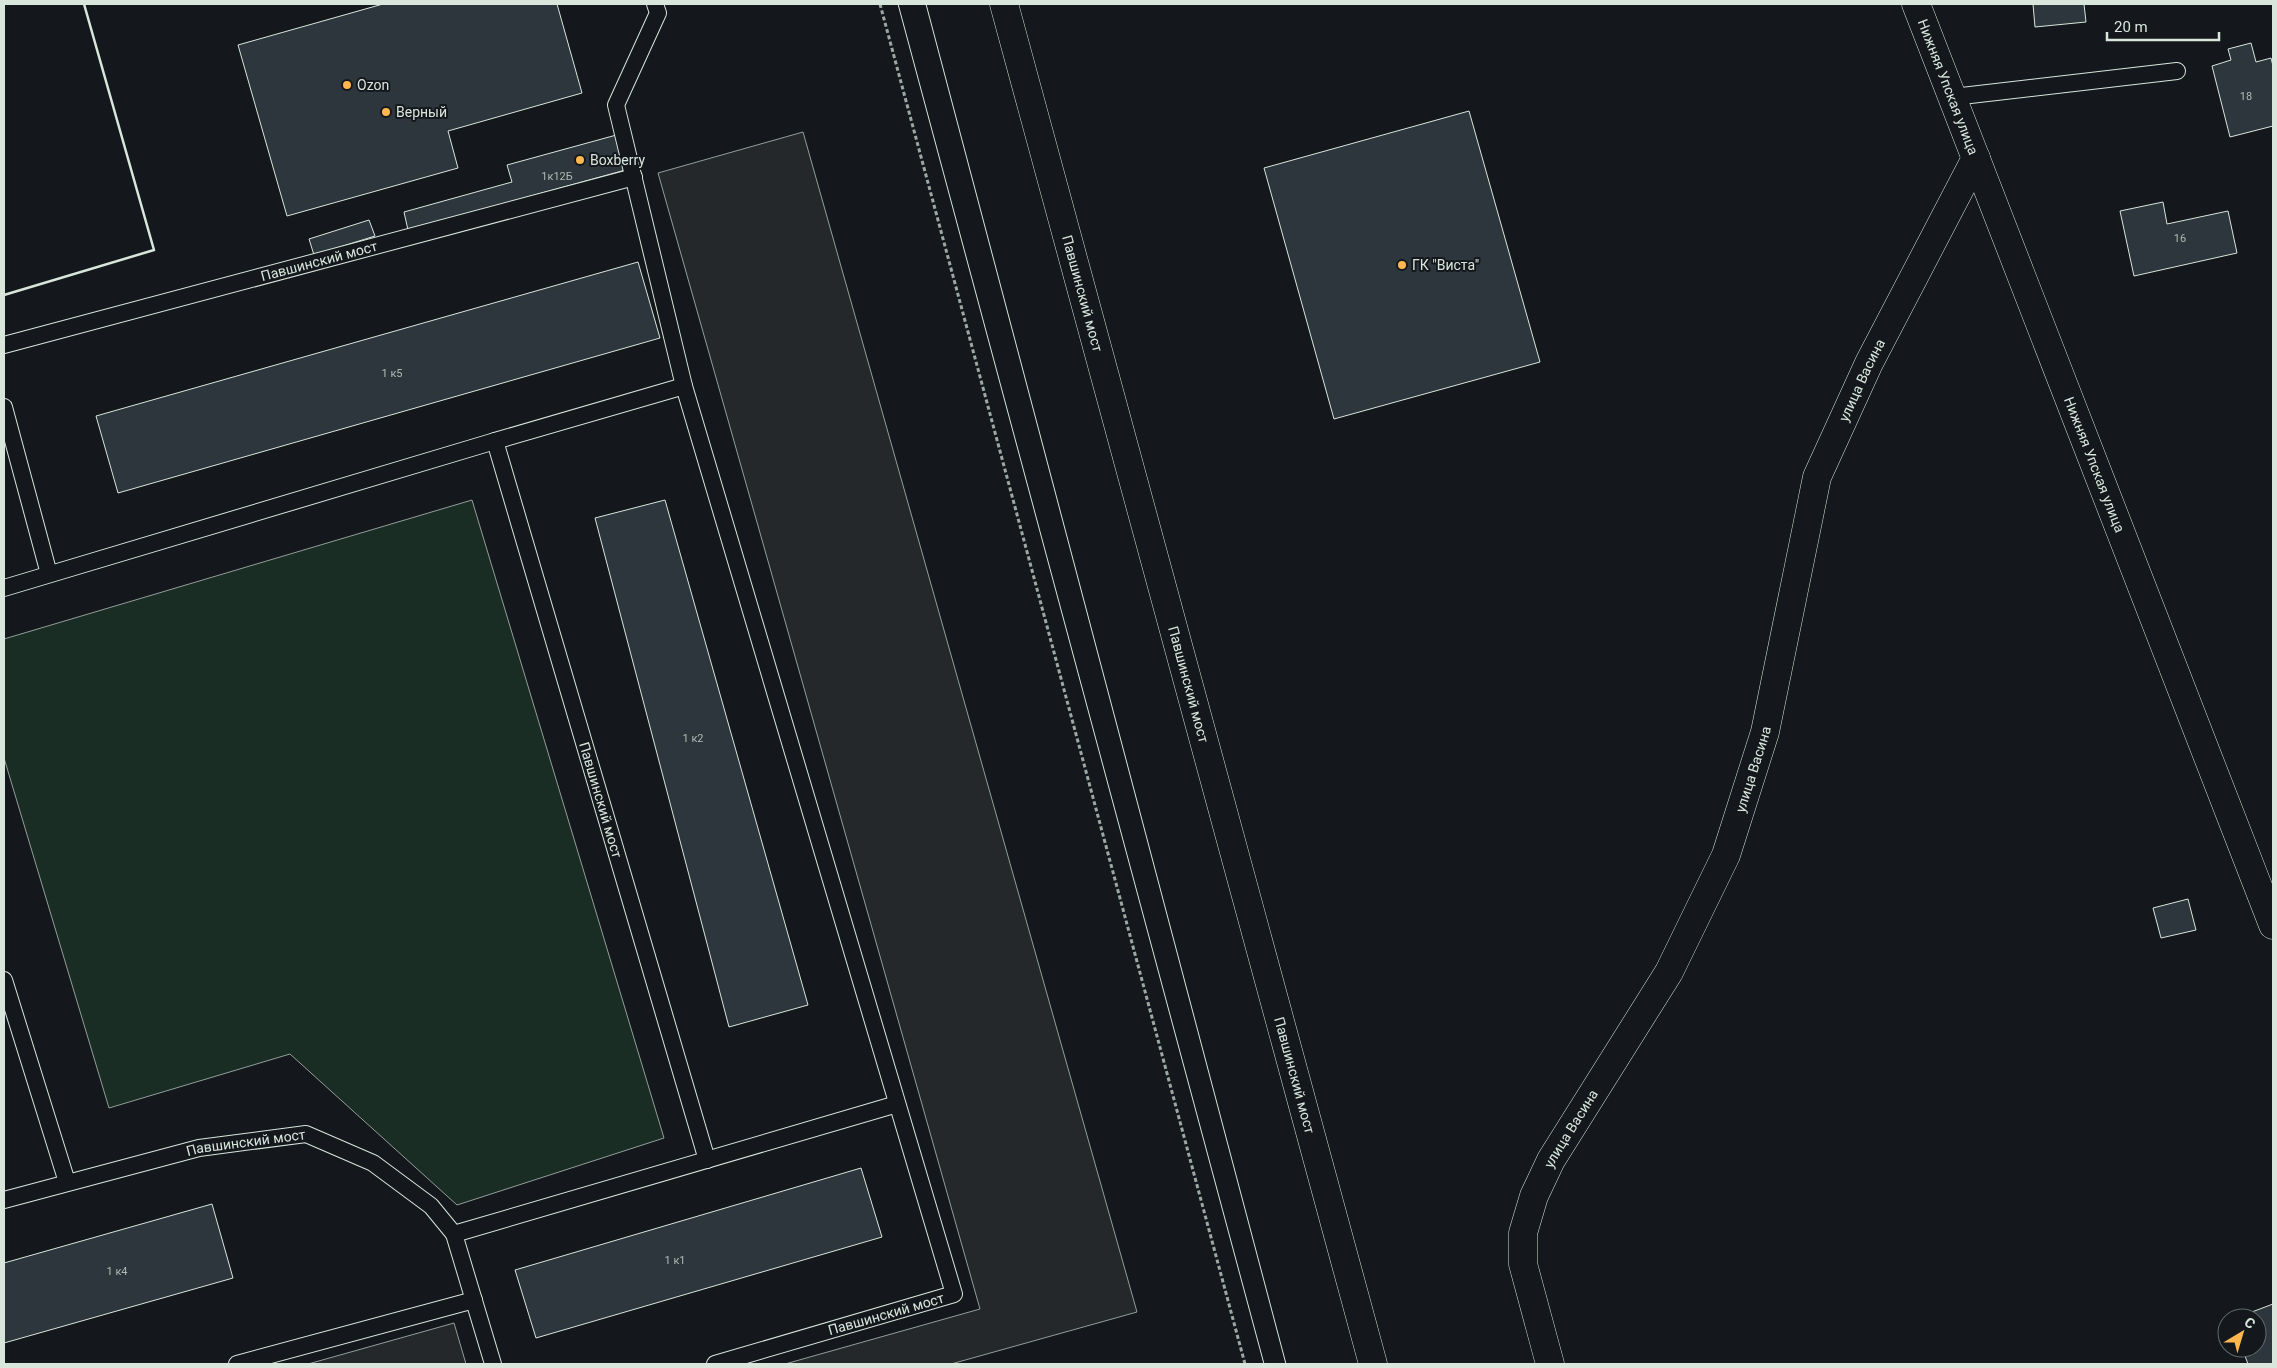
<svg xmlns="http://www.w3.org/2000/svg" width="2277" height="1368" viewBox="0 0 2277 1368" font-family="Roboto,sans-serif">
<rect width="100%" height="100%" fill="#14181c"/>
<path fill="#1a2d24" stroke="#939e99" d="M472 500 664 1138 457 1205 290 1054 109 1108 4 758V639Z"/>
<path fill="#24282b" stroke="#939e99" d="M803 132 1137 1312 951 1364H785L980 1309 658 173Z
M454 1323 466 1364H308Z"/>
<path fill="#2c363c" stroke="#d8e6dc" d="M383 4H557L582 93 448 131 458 168 287 216 238 45Z
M2033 4H2084L2086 22 2035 27Z
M2251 43 2256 62 2271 58 2273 66V126L2230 137 2212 66 2231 60 2228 49Z
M1469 111 1540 362 1334 419 1264 168Z
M620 134 629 169 408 230 404 212 512 182 507 165Z
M2163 202 2167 224 2228 211 2237 253 2134 276 2120 211Z
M369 220 375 236 314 255 309 239Z
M638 262 660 338 118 493 96 416Z
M665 500 808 1005 729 1027 595 518Z
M2188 899 2196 930 2161 938 2153 908Z
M861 1168 882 1237 536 1338 515 1270Z
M212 1204 233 1278 4 1343V1263Z
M2273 1304V1364H2248L2242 1348H2257V1318H2236Z"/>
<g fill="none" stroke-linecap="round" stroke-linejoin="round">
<g stroke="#d8e6dc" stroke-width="18">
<g id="lane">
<path d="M655 4 658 13 616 105 684 386 954 1294 715 1364"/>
<path d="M1953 97 2177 71"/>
<path id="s1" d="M4 345 634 177"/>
<path id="s2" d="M684 386 495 441 707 1160"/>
<path d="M4 407 49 574"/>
<path d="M4 588 495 441"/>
<path d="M4 980 67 1182"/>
<path id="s3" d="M4 1200 199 1148 306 1134 373 1163 431 1206 454 1234"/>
<path d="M237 1364 474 1300"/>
<path d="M493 1364 454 1234 897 1104"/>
</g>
</g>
<g stroke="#d8e6dc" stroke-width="29">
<g id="street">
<path id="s4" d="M1916 4 2273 925"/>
<path id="s5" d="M1550 1364 1523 1264V1233L1534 1196 1551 1160 1669 972 1726 855 1765 732 1817 477 1869 363 1976 158"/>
</g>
</g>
<g stroke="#d8e6dc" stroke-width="29">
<g id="secondary">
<path id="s6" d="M1004 4 1373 1364"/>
</g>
</g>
<path stroke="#9da8a2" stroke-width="3" stroke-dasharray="4 2.5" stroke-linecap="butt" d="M880 4 1245 1364"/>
<use href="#lane" stroke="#14181c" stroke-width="16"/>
<use href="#street" stroke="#14181c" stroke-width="28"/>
<use href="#secondary" stroke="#14181c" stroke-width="28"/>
<path stroke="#d8e6dc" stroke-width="1" d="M898 4 1264 1364
M926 4 1286 1364"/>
<path stroke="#d8e6dc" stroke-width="2.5" d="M4 295 154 250 84 4"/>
</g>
<g fill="#ffb74d" stroke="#14181c" stroke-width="2">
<circle cx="347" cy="85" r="5"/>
<circle cx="386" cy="112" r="5"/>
<circle cx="580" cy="160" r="5"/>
<circle cx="1402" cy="265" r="5"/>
</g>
<g text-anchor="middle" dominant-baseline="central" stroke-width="4" stroke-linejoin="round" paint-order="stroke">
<g font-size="11" fill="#adbab4">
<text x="2246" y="96">18</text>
<text x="557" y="176">1к12Б</text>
<text x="2180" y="238">16</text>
<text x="392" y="373">1 к5</text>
<text x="693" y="738">1 к2</text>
<text x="675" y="1260">1 к1</text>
<text x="117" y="1271">1 к4</text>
</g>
<g font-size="14" fill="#d8e6dc" stroke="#14181c" text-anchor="start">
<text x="357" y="85">Ozon</text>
<text x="396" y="112">Верный</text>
<text x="590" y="160">Boxberry</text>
<text x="1412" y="265">ГК "Виста"</text>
</g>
<g font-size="14" fill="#d8e6dc" stroke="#14181c">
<text stroke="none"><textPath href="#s4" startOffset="89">Нижняя Упская улица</textPath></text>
<text stroke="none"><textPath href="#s1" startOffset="326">Павшинский мост</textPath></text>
<text stroke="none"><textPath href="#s6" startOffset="300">Павшинский мост</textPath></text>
<text stroke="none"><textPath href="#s5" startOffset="1061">улица Васина</textPath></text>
<text stroke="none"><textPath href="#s4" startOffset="494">Нижняя Упская улица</textPath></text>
<text stroke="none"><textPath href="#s6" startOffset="705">Павшинский мост</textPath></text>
<text stroke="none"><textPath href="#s5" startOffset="655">улица Васина</textPath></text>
<text stroke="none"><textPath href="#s2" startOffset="571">Павшинский мост</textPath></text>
<text stroke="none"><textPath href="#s6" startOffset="1110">Павшинский мост</textPath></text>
<text stroke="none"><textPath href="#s5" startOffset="250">улица Васина</textPath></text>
<text stroke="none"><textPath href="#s3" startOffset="249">Павшинский мост</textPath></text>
<text transform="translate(886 1314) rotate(-16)">Павшинский мост</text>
</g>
</g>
<rect width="2277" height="1368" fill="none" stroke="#d8e6dc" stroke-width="10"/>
<g transform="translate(2242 1333) rotate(38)"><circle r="24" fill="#14181c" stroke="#626a69"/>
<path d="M0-4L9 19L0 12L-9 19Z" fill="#ffb74d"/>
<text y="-8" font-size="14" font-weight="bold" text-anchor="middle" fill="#d8e6dc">С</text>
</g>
<path d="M2107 32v8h112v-8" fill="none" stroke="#d8e6dc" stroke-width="2.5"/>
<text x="2114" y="32" font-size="15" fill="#d8e6dc" stroke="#14181c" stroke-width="4" paint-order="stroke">20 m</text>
</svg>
